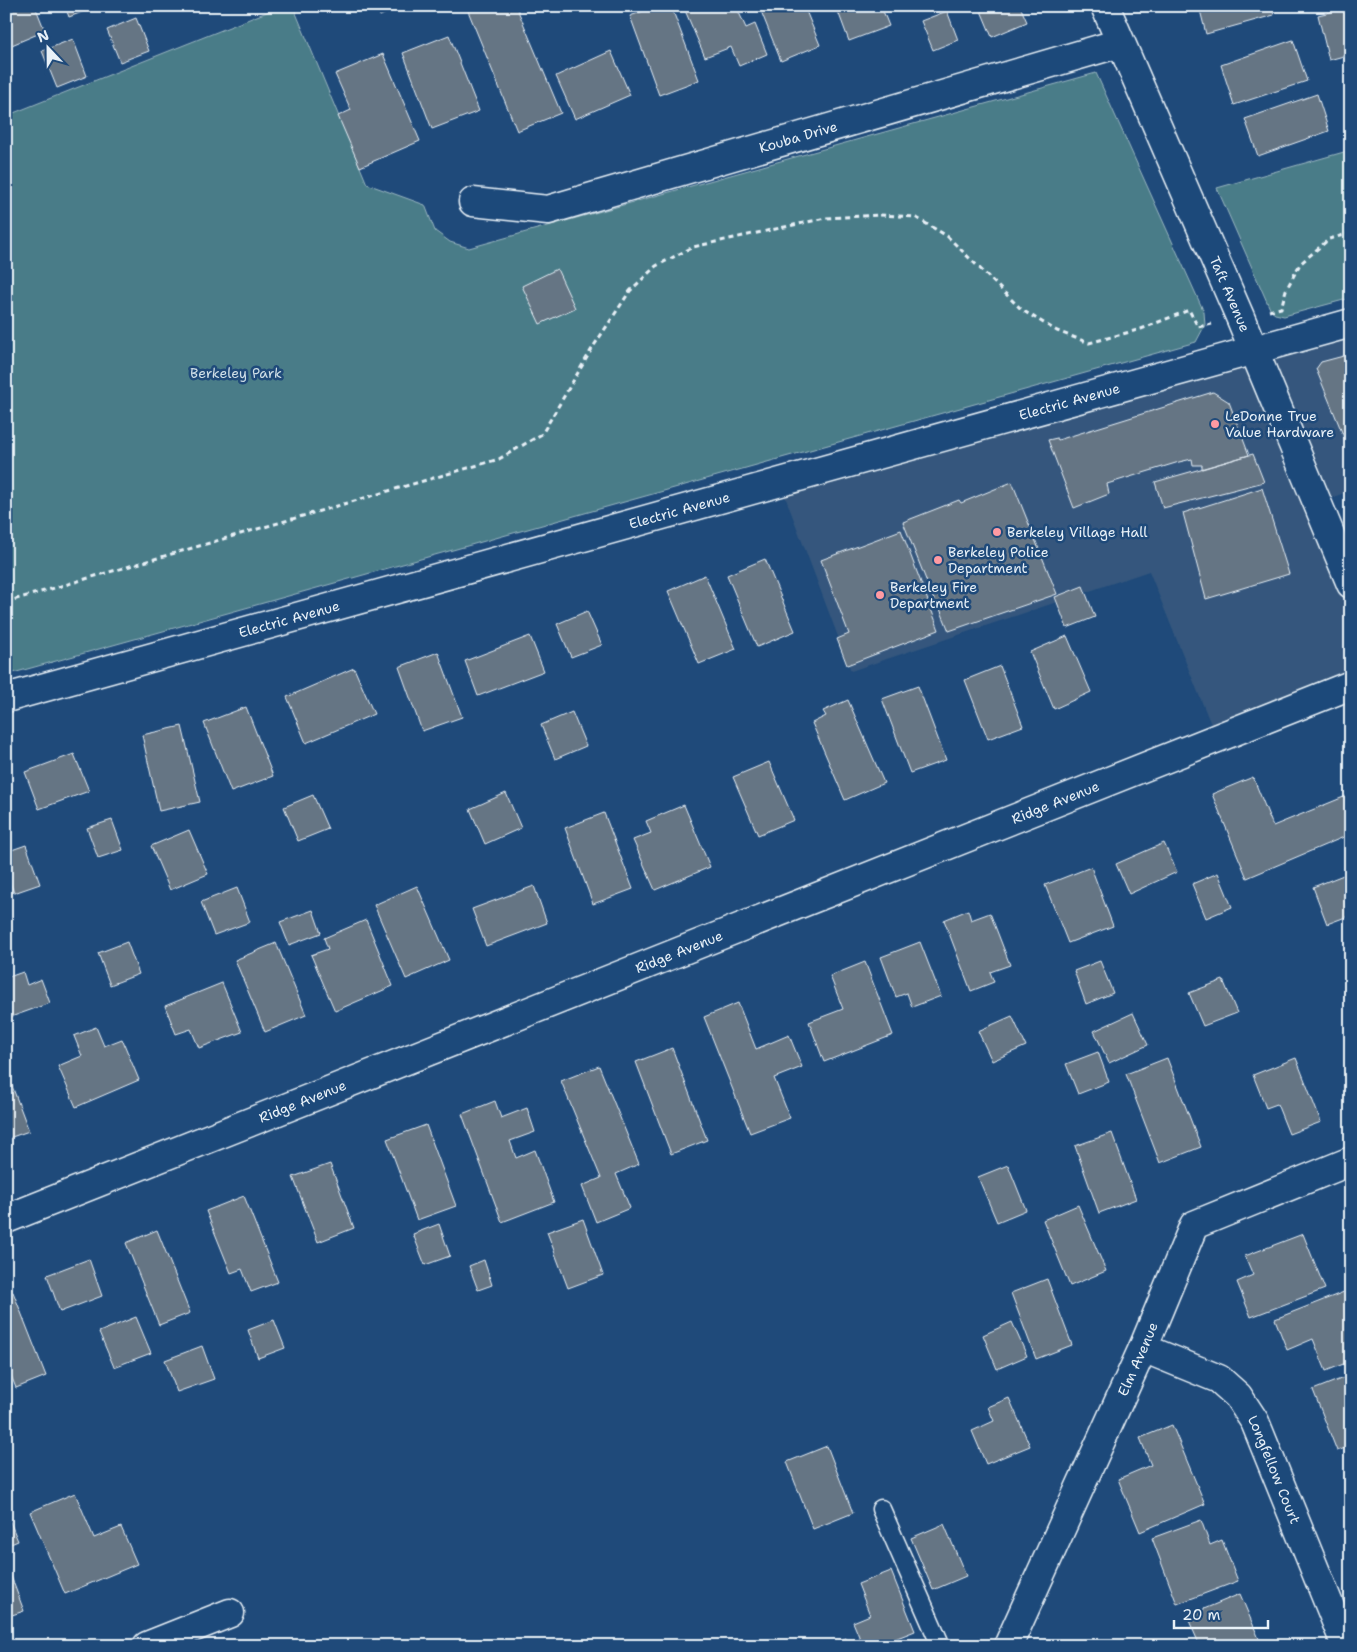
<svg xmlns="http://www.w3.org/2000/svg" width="1357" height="1652" viewBox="0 0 1357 1652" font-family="'Shantell Sans',sans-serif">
<rect width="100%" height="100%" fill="#1f4a7a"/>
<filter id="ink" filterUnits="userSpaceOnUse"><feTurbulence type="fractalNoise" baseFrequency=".02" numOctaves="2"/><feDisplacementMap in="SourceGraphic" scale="10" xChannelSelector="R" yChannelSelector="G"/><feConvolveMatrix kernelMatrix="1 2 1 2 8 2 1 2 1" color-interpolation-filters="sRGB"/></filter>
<g filter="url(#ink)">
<path fill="#34577d" d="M1351 330V490L1312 506 1351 598V678L1214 732 1149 571 851 671 783 491Z"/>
<path fill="#4a7c88" stroke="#99b6c0" d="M282 6H293L367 184 425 205 435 231 450 242 469 248 1096 73 1204 312 1205 325 1196 342 6 675V116Z
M1351 150V298L1284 316 1275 314 1271 311 1217 188Z"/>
<path fill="#657484" stroke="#e8f1f8" d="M6 6H35L45 31 7 47Z
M65 6H98L69 17Z
M375 6H402L380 16Z
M466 6H516L561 113 517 131Z
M657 6H671L699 80 659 95 630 16Z
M688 6H736L746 28 755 24 767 54 739 66 731 47 705 57 684 8Z
M759 6H804L820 45 781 61Z
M836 6H881L889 26 849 41Z
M979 6H1020L1027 22 992 37Z
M1199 6H1271L1274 15 1206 34Z
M1351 7V54L1329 60 1318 15Z
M947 11 958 40 933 50 921 21Z
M136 18 149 51 120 62 107 30Z
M449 35 479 111 432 129 403 53Z
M73 39 87 76 57 88 42 51Z
M1293 40 1307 81 1234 105 1221 65Z
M611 51 630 95 575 119 556 76Z
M383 54 420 141 360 167 338 116 351 110 335 74Z
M1317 94 1329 131 1258 156 1245 119Z
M557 269 575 308 540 324 522 286Z
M1351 354V454L1316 369 1321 362Z
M1213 392 1229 402 1249 455 1202 469V465H1193L1192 459 1179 462 1107 484 1109 494 1074 508 1048 440 1057 438 1058 440Z
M1253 454 1264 482 1163 508 1155 482Z
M1012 482 1057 594 949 631 938 604 936 605 903 522 959 500 961 503Z
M1262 488 1289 574 1206 599 1183 513Z
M901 530 939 630 847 665 837 639 849 634 821 560Z
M765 559 795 631 757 647 727 575Z
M705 575 736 649 699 664 668 591Z
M1083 586 1095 617 1067 628 1055 597Z
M587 611 602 645 571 657 557 624Z
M530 636 544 671 478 696 465 661Z
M1067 636 1091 692 1054 709 1030 652Z
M438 652 462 717 422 731 399 667Z
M1000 666 1023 726 988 739 965 680Z
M354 668 374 714 306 743 287 697Z
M918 686 946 760 910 773 882 699Z
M848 700 884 783 845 800 812 723 826 716 823 711Z
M246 707 273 776 231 792 204 723Z
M572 712 586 746 555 759 541 725Z
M182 726 200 802 159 811 142 735Z
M74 754 89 791 39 809 25 772Z
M769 762 794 820 758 835 733 777Z
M1253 777 1273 826 1351 794V834L1247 878 1212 794Z
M506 793 521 828 485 844 470 809Z
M313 795 328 829 298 841 284 807Z
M684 805 710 867 655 890 633 840 651 833 646 821Z
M604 813 633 889 593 904 565 828Z
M112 820 123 850 98 858 87 828Z
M189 830 208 874 170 890 151 846Z
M1164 843 1177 872 1129 894 1116 864Z
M26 845 40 884 14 893 6 871V852Z
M1091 867 1113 926 1068 943 1045 885Z
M1351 872V915L1327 924 1313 887Z
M1218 873 1232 907 1206 918 1192 884Z
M417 886 449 960 406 979 374 905Z
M534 886 547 923 486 946 472 909Z
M237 888 250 922 214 935 201 902Z
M313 910 321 933 289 945 280 922Z
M968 910 971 920 990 913 1010 965 990 972 994 982 971 991 944 920Z
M366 920 393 986 335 1011 311 955 328 949 324 938Z
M127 942 139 974 110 985 98 953Z
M920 942 941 996 912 1007 907 993 896 997 881 957Z
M276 943 306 1015 265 1032 235 960Z
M1100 961 1113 993 1086 1004 1074 971Z
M865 962 893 1035 824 1062 809 1022 843 1009 830 976Z
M23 972 27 985 41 979 50 1003 8 1018 6 1014V978Z
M1223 980 1237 1013 1203 1026 1189 993Z
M222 983 242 1032 199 1048 191 1029 176 1034 165 1006Z
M738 1003 756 1049 789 1035 802 1067 774 1078 790 1118 750 1133 704 1017Z
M1133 1013 1148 1045 1109 1063 1094 1031Z
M1012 1016 1026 1046 992 1061 978 1031Z
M96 1027 104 1046 122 1039 139 1080 76 1107 58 1066 82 1056 74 1036Z
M672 1048 707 1140 671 1154 636 1062Z
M1098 1052 1109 1082 1078 1094 1066 1064Z
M1167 1058 1201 1147 1160 1163 1126 1074Z
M1296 1058 1321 1122 1289 1134 1277 1104 1266 1108 1253 1075Z
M599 1066 639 1164 616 1174 630 1208 596 1222 582 1186 601 1178 561 1081Z
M6 1070 29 1131 6 1139Z
M495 1101 501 1118 527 1108 535 1132 510 1141 516 1158 535 1150 554 1202 502 1222 462 1114Z
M426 1125 456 1206 417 1220 387 1139Z
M1112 1133 1136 1199 1099 1213 1075 1146Z
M330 1164 354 1228 318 1242 293 1177Z
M1008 1165 1026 1210 997 1222 978 1177Z
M244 1196 278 1282 251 1292 242 1269 231 1273 206 1211Z
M1078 1205 1106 1271 1070 1286 1043 1220Z
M583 1219 603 1275 568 1288 547 1232Z
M439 1224 450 1256 425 1265 413 1234Z
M157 1230 190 1313 159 1325 126 1243Z
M1303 1234 1325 1289 1251 1317 1237 1282 1253 1275 1245 1256Z
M89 1259 102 1296 60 1312 47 1275Z
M484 1260 492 1285 478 1290 469 1266Z
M1047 1279 1072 1345 1036 1359 1011 1293Z
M1349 1290 1351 1293V1361L1326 1371 1313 1339 1287 1350 1275 1319Z
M13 1292 46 1376 16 1388 6 1363V1295Z
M136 1317 151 1353 114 1367 99 1332Z
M274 1320 285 1348 258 1358 248 1330Z
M1012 1322 1027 1356 997 1369 983 1335Z
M202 1346 214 1379 177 1392 165 1360Z
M1351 1375V1446L1337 1451 1313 1390Z
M1009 1398 1030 1446 986 1464 972 1431 994 1421 988 1407Z
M1172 1425 1205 1504 1140 1532 1118 1479 1151 1465 1140 1438Z
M827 1446 853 1513 813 1529 787 1462Z
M75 1493 94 1538 121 1527 137 1564 65 1594 30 1512Z
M6 1512 18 1541 6 1546Z
M1201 1520 1210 1545 1222 1540 1238 1581 1177 1604 1152 1538Z
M944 1524 966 1576 933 1590 911 1538Z
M6 1563 24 1611 6 1617Z
M891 1571 915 1631 877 1646H863L853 1622 870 1615 858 1584Z
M1240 1594 1262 1646H1200L1187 1616Z
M846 1638 849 1646H827Z
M1123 1641 1125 1646H1111Z"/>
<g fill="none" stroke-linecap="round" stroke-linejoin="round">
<g stroke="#e8f1f8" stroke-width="21">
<path id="lane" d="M881 1509 941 1646"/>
</g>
<g stroke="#e8f1f8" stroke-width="31">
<g id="street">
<path id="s1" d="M1105 6 1240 317 1351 584"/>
<path id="s2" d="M473 202 548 210 1120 43"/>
<path id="s3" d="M6 698 1351 323"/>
<path id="s4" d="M6 1219 1351 685"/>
<path id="s5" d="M1143 1348 1219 1379 1238 1396 1255 1422 1346 1646"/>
<path d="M147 1646 230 1613"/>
<path id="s6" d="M1008 1646 1143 1348 1194 1225 1351 1161"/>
</g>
</g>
<path stroke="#e8f1f8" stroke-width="3" stroke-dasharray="5 4" stroke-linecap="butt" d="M1269 311 1281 308 1286 290 1300 264 1329 239 1351 233
M6 602 499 459 542 434 593 347 630 291 656 266 693 247 826 218 879 215 915 217 947 236 1022 310 1057 331 1089 343 1141 329 1189 310 1198 327 1212 324"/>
<use href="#lane" stroke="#1f4a7a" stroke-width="18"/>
<use href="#street" stroke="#1f4a7a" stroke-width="28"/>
</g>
</g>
<g fill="#ff9aa2" stroke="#1f4a7a" stroke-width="2">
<circle cx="1215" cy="424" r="5"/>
<circle cx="997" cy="532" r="5"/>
<circle cx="938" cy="560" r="5"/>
<circle cx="880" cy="595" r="5"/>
</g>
<g text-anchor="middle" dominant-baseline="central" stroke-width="5" stroke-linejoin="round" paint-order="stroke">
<g font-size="14" fill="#e8f1f8" stroke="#1f4a7a">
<text stroke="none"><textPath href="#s2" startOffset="336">Kouba Drive</textPath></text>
<text stroke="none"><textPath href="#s1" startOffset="314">Taft Avenue</textPath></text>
<text stroke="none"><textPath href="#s3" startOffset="1104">Electric Avenue</textPath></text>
<text stroke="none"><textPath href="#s3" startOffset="699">Electric Avenue</textPath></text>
<text stroke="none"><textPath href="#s3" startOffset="294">Electric Avenue</textPath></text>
<text stroke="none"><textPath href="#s4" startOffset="1129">Ridge Avenue</textPath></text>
<text stroke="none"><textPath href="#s4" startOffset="724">Ridge Avenue</textPath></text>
<text stroke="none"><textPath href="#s4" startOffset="319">Ridge Avenue</textPath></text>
<text stroke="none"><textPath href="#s6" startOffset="315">Elm Avenue</textPath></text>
<text stroke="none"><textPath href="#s5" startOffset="190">Longfellow Court</textPath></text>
</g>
<g font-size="14" fill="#d0dfe7" stroke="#1f4a7a">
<text x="236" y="373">Berkeley Park</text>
</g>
<g font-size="14" fill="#e8f1f8" stroke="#1f4a7a" text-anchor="start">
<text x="1225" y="416">LeDonne True<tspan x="1225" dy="16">Value Hardware</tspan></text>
<text x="1007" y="532">Berkeley Village Hall</text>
<text x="948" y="552">Berkeley Police<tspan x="948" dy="16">Department</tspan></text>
<text x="890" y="587">Berkeley Fire<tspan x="890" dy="16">Department</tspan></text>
</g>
</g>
<rect width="1357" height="1652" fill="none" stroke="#1f4a7a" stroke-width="25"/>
<rect x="12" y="12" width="1332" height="1627" fill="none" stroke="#e8f1f8" stroke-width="2" filter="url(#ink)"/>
<g transform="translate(48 48) rotate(338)" stroke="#1f4a7a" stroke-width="4" paint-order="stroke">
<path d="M0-4L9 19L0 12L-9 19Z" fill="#e8f1f8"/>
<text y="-8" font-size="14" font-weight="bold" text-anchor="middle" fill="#e8f1f8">N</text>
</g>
<path d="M1174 1620v8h94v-8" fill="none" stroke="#e8f1f8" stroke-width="2.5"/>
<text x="1182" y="1620" font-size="15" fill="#e8f1f8" stroke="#1f4a7a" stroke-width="4" paint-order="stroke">20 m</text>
</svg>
